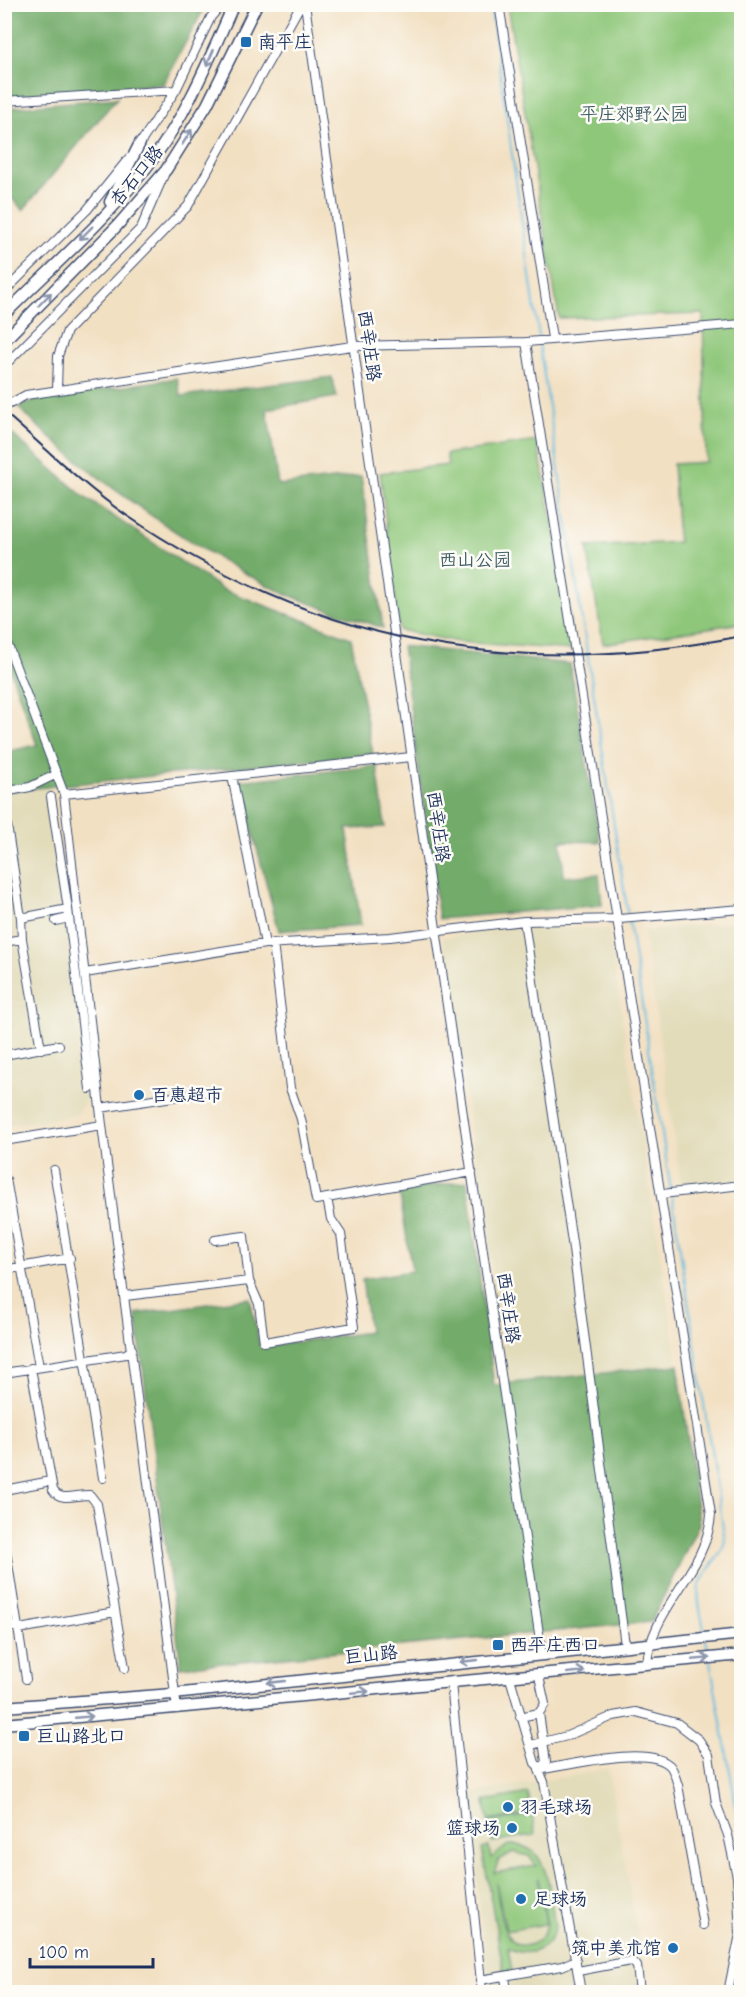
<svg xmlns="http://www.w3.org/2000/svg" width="746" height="1997" viewBox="0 0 746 1997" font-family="'Comic Neue','LXGW WenKai TC',sans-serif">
<rect width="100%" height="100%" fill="#fdfcf7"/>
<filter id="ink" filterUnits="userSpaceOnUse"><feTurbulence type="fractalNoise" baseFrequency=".0167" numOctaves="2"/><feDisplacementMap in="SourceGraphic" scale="12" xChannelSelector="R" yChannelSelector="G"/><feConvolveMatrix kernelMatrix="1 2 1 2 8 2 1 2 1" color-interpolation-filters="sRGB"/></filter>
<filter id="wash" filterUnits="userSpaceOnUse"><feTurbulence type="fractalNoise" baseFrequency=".008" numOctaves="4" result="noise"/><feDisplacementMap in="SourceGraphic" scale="24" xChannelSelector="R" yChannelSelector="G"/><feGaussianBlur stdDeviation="1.35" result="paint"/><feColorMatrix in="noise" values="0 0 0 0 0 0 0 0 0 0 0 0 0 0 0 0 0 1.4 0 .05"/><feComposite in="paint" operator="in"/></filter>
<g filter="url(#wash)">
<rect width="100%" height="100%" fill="#f2e0c2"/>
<path fill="#e2dcba" d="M49 787 88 1097 76 1115 5 1126 4 791Z
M741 921V1179L681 1187 644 931Z
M521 926 608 930 678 1365 509 1384 442 938Z
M608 1769 647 1986 640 1992H489L467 1794Z"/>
<path fill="#8fc77a" stroke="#557b6c" stroke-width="1.5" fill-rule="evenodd" d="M507 5H741V623L603 644 587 547 678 542 673 464 706 462 703 314 559 318Z
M537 441 568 601 572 650 458 642 399 630 380 473 448 465 446 454Z
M528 1793 532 1813 488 1821 485 1801Z
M532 1815 535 1835 492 1842 489 1822Z
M508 1845C552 1841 549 1896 555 1927 550 1951 528 1958 508 1948L512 1972 504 1973 482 1849 489 1847 491 1858ZM513 1852 529 1856 536 1866 494 1873 499 1860ZM538 1878 547 1924C544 1938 537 1944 523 1946 498 1939 500 1905 496 1883L506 1931 546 1924Z"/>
<path fill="#73ac6a" stroke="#476e64" stroke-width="1.5" d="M5 4H206V5L163 84 5 97Z
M117 98 23 210 5 191V108Z
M332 377 337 397 267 409 278 485 361 476 383 628C345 615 303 603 267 585 185 543 82 472 18 407L36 400 177 378 181 396Z
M5 428 83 496 224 590 351 638 373 754 5 791V752L37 745 5 655Z
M402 646 570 664 600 842 561 841 564 877 599 874 602 905 439 919Z
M377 766 385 827 347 829 361 925 279 931 239 781Z
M467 1181 494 1385 678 1365 699 1524 651 1622 181 1667 136 1314 250 1298 260 1347 369 1332 362 1279 412 1271 399 1190Z"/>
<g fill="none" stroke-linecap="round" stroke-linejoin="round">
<path stroke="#61b9de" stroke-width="2" d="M490 4 539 337
M539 343 628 915
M629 921 671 1191
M672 1197 725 1541C721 1559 704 1570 699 1587 696 1601 703 1620 705 1635
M706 1640 709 1655
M710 1661 742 1838"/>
</g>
</g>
<g filter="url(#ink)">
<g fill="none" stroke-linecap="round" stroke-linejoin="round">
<g stroke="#3b4a6d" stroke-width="10">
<path id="minor" d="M305 4 444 985 542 1654
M499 4 552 338
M4 101 176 90
M137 148 176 90 211 17 222 4
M4 292 87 210 129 158
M526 342 711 1514C708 1570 650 1609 647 1664
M4 366 141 228 164 175
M57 390 58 356 67 331 188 206 301 4
M4 407 26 395 352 346 527 342 742 324
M4 635 64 794 102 1125 177 1709
M232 776 265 944
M4 792 30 787 57 774
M64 794 411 757
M4 805 21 918 22 939
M68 909 90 1089
M21 918 68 909 51 797
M56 921 69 918
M524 921 572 1242 625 1645
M4 942 22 939 41 1049
M273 943 290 1088 301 1119 316 1200 472 1172
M85 973 265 944 390 937 524 921 619 919 742 909
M4 1055 59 1045
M100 1108 213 1091
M4 1141 102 1125
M54 1170 103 1478
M6 1179 39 1367
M662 1194 742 1185
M215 1240 244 1236 249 1281 259 1304 264 1342 354 1327 341 1234 331 1219 327 1198
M4 1270 70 1258
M125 1296 249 1281
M31 1368 53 1490C61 1503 77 1494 90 1495L97 1504 125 1668
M4 1373 126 1354 132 1349
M4 1490 51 1481
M4 1538 26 1679
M4 1623 19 1629 115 1612
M510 1678 535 1763 541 1769 539 1770 544 1782 581 1992
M451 1683 482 1992
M520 1717 539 1713 545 1704 539 1676
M531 1745 567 1736 613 1716 636 1712 677 1723 699 1740 709 1755 716 1803 728 1835 737 1877 740 1934 728 1992
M539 1770C566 1766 652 1743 671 1767 674 1771 676 1780 678 1785L703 1925
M539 1770 546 1762 539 1713
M578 1971 631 1961 637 1966 640 1992
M505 1976 507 1992
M480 1980 562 1966 576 1960
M549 1992 580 1988"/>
</g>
<g stroke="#3b4a6d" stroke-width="13">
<path id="major" d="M110 202 140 143
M4 315C54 265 111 216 153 159 188 112 210 57 234 4
M4 341 117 226 166 170 207 105 257 4
M4 1707 173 1694 742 1634
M4 1724 742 1655"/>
</g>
<use href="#minor" stroke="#fff" stroke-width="8"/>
<use href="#major" stroke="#fff" stroke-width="10"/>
<path stroke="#1b2f5e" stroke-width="2" d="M4 412C43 446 84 486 126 515 319 646 514 681 742 636"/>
</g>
<defs><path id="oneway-shaft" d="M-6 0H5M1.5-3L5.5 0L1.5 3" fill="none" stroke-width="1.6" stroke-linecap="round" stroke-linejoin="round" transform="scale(1.5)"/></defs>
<g stroke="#8d97ae">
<use href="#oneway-shaft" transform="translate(210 58) rotate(114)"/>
<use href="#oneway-shaft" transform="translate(187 137) rotate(-58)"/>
<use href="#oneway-shaft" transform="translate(86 233) rotate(135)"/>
<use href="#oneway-shaft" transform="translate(45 299) rotate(-46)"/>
<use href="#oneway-shaft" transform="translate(701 1659) rotate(-5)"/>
<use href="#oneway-shaft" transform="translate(469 1661) rotate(174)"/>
<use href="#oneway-shaft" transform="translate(576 1672) rotate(-6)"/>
<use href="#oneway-shaft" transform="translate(276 1682) rotate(174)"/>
<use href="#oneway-shaft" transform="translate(360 1692) rotate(-5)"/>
<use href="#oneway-shaft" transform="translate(84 1717) rotate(-5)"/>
</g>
</g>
<g fill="#1f6fb2" stroke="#fdfcf7" stroke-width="2">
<rect x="240" y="36" width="12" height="12" rx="3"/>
<circle cx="139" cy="1095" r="6"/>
<rect x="492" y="1639" width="12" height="12" rx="3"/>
<rect x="18" y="1730" width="12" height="12" rx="3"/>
<circle cx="508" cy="1807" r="6"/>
<circle cx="512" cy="1828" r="6"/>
<circle cx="521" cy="1899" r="6"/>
<circle cx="673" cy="1948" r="6"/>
</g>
<g text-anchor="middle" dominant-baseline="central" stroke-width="5" stroke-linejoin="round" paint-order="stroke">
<g font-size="18" fill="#1b2f5e" stroke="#fdfcf7" text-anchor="start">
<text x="258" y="42">南平庄</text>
<text x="151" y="1095">百惠超市</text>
<text x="510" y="1645">西平庄西口</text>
<text x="36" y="1736">巨山路北口</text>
<text x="520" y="1807">羽毛球场</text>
<text x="500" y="1828" text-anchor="end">篮球场</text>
<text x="533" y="1899">足球场</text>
<text x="661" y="1948" text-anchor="end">筑中美术馆</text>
</g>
<g font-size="18" fill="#3e5d66" stroke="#fdfcf7">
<text x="634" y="114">平庄郊野公园</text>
<text x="475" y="560">西山公园</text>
</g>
<g font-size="18" fill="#1b2f5e" stroke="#fdfcf7">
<text transform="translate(137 176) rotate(-51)">杏石口路</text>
<text transform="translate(369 346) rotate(82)">西辛庄路</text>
<text transform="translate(438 827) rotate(82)">西辛庄路</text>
<text transform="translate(508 1308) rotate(82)">西辛庄路</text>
<text transform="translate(371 1655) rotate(-6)">巨山路</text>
</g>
</g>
<rect width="746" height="1997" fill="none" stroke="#fdfcf7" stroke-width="24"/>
<path d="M30 1958v9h123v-9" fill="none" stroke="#1b2f5e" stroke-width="3"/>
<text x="39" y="1958" font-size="18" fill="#1b2f5e" stroke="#fdfcf7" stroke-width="4.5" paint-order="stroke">100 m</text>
</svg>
